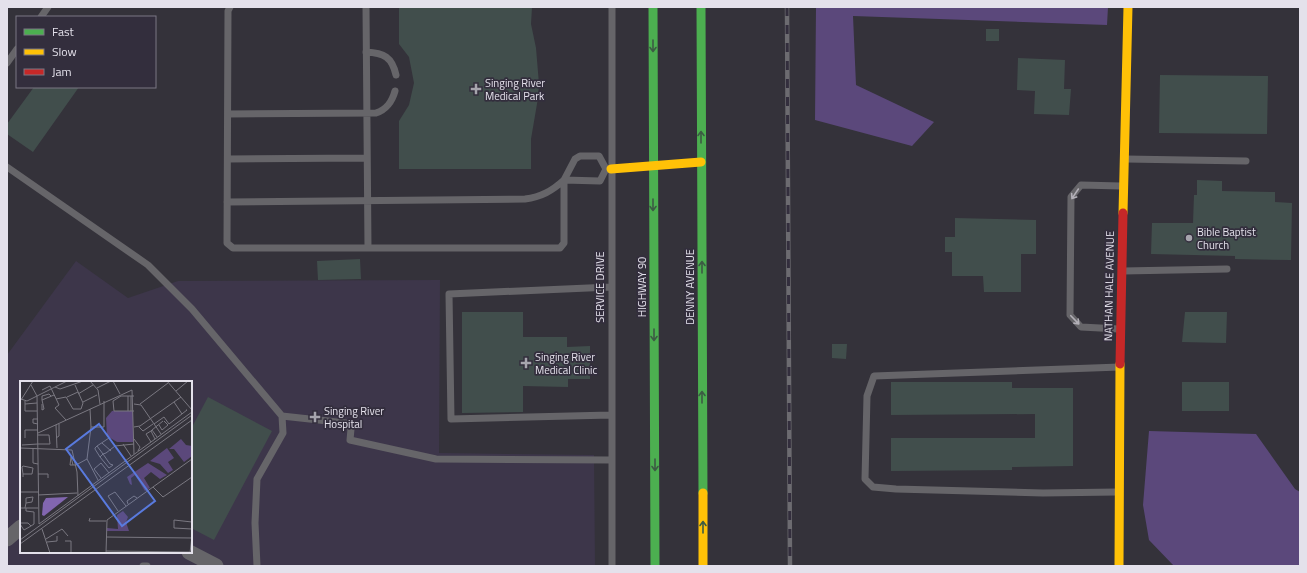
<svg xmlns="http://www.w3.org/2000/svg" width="1307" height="573" viewBox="0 0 1307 573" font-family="'Titillium Web',sans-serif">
<rect width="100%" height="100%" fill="#34323a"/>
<path fill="#3d364a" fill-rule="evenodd" d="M76 261 128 298 178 281 440 280 439 453 594 455 595 566H7V355ZM21 382H191V552H21Z"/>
<path fill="#5b487b" d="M816 7H1108L1107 25 853 16 856 85 934 122 912 146 815 120Z
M1149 431 1256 434 1295 489 1300 492V566H1174L1149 540 1143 505Z"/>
<path fill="#414e4c" d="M399 7H532L531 24 536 48 539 84 538 98 531 139V169H399V121L409 105 414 83 409 57 399 44Z
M986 29H999V41H986Z
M1018 58 1065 60 1064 89H1071L1069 115 1034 114 1035 91 1017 90Z
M1160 75 1268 76 1267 134 1159 133Z
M34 87H79L33 152 7 134V124Z
M1197 180 1222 181V191L1275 192V202L1292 203 1291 260 1235 259V256L1151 254 1152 223H1193L1194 195H1197Z
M955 218 1036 220V254H1021V292H984L983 276H952V252H945V237H955Z
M360 259 361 279 318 280 317 261Z
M462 312H523V337H567V347L590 346V379H568V387L523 386V412L462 413Z
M1185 312H1227L1226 343 1182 342Z
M832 344H847L846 359 832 358Z
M891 382H1012V388H1073V466L1012 467V470L891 471V438H1035V414L891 415Z
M1182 382H1229V411H1182Z
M208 397 272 431 214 540 191 528V429Z"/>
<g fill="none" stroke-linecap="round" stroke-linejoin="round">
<path stroke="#666569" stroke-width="7" d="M230 7 228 11 227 243 233 248H560L564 243V180
M366 7 368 248
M612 7V566
M41 17 48 7
M366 52C384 53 392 57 396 75
M7 63 17 49
M228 114 376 113C387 109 392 102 395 91
M580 156H599L606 169 600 181 564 180 575 159Z
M228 159 367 158
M1126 159 1246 161
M7 167 148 265 192 309 282 416 283 433 257 479 255 523 257 566
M227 202 525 199C541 197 552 191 564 180
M1123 271 1227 269
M611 287 449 294 451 419 611 415
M1119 329 1081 327 1070 315 1071 197 1081 185 1121 186
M282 416 346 423 351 429 350 440 436 459 612 460
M1117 492 1043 493 896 489 873 487 865 479 867 396 874 376 1120 367
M143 566H147"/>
<path stroke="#666569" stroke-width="15" d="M7 539 21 527
M189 552 216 566"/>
<path stroke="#4caf50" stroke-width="9" d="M653 7 655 566
M701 7 703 493"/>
<path stroke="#ffc107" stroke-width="9" d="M611 169 701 162
M1123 213 1128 7
M703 493V566
M1119 566 1120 364"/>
<path stroke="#c62828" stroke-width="9" d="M1120 364 1123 213"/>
<g stroke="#6c6b70" stroke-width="4.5">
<path id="rail" d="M787 7 790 566"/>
</g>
<use href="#rail" stroke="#332e3d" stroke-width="3" stroke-dasharray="9" stroke-linecap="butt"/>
</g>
<defs><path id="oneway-shaft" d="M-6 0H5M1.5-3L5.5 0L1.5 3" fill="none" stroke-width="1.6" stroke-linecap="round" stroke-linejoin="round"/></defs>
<g stroke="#3c5b44">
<use href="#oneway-shaft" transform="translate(653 46) rotate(90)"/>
<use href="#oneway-shaft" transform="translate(701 137) rotate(-90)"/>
<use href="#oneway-shaft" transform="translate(653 205) rotate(90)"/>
<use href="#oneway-shaft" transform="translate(702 267) rotate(-90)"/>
<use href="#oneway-shaft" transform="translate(654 335) rotate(90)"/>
<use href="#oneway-shaft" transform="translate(702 397) rotate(-90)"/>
<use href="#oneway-shaft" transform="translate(655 465) rotate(90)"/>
<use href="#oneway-shaft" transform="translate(703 527) rotate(-90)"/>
</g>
<g stroke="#b2afb7">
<use href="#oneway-shaft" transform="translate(1075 194) rotate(124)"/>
<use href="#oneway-shaft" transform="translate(1075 320) rotate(46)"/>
</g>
<g fill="#a6a4ad" stroke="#332e3d" stroke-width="1.5">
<path d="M474 83h4v4h4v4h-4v4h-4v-4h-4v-4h4z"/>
<circle cx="1189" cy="238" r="4"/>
<path d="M524 357h4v4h4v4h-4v4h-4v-4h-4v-4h4z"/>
<path d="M313 411h4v4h4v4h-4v4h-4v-4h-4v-4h4z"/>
</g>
<g text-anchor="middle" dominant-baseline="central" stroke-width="3.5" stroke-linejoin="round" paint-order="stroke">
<g font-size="11" fill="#e4e1eb" stroke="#332e3d" text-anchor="start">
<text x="485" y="83">Singing River<tspan x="485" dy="13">Medical Park</tspan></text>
<text x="1197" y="232">Bible Baptist<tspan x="1197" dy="13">Church</tspan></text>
<text x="535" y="357">Singing River<tspan x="535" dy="13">Medical Clinic</tspan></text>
<text x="324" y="411">Singing River<tspan x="324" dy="13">Hospital</tspan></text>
</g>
<g font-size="11" fill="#e4e1eb" stroke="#332e3d">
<text transform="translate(1109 286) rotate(-89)">NATHAN HALE AVENUE</text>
<text transform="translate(600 287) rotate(-90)">SERVICE DRIVE</text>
<text transform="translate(642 287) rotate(-90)">HIGHWAY 90</text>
<text transform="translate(690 287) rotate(-90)">DENNY AVENUE</text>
</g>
</g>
<g transform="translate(20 381)">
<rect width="172" height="172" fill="#34323a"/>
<path d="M92 30H113V61H97L87 55 86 37ZM161 58 166 64 172 65V75L164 81 154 68H149ZM147 67 154 77 148 81 153 89 148 92 140 83 130 80ZM128 82 147 94 140 98 131 91 124 97 130 107 125 110 115 94 111 97 112 104 110 103 107 96ZM103 130 108 136 106 141 109 150H87V147L98 148 97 134Z" fill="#5b487b"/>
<path d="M48 116 24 135 22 134 23 122 26 117Z" fill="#8266b0"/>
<path fill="none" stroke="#7a7881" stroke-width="1" d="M70 0 78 9 80 23M93 0 100 13M147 0 172 29M11 4 17 15 19 143M35 6 40 8 63 0M77 7 91 0M22 9 30 5 39 24 35 27 46 39M156 10 168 0M58 13 73 4M108 15V30M47 16 58 11M1 18 7 20 47 0M36 18 46 16 53 28H61L63 22 55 4M1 19 13 0M22 19V15L29 13 31 15M5 20V30H17M63 21 77 14M154 21 162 33M5 23 17 22M22 23V29L24 28 22 19 34 14M114 23 121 24 141 53M120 23 148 2M70 28 71 46H84V20M111 30V15M114 30H94L93 20 101 15H114M18 38H13V42L18 43M134 43 144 36 149 43 167 29H166M36 44 37 67M139 44 142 49 148 44 144 40M114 46 120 45 161 16M119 46 123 50 133 43M132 49 143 40M131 50 126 53 131 61M18 52 112 9 114 73M18 54H29L30 63H18M5 57V49H18M36 57 39 55V43M114 58 120 66 118 70M135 58 131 50 132 49 137 56M82 62 91 70M103 63 111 75M2 64 18 63M77 65 83 73 90 83 93 84 89 87 80 76 75 68V67L77 65 89 57 95 65 86 72 83 73 80 76M95 65 114 63M0 67 52 69 57 91 58 115M13 67V82L18 83M67 78 78 99M53 84 51 76 50 84H56L67 78 71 46M3 93H12L13 87 3 85 2 86 3 93V96M18 93H28V97M81 97 74 88 81 82 89 92M133 106 143 116 172 96M0 111H18M18 114 57 112M108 123 107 120 114 115 117 117M0 127H18M5 127 6 122 12 121 13 116 6 117V122M98 130 88 115 95 111 106 125M70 137 69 140H86M172 141 154 139V147L172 148M0 142H8L11 145 14 143V131L6 130V127M0 143 4 149 11 145M19 143 172 31M22 148 30 172M86 156 172 157M26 158 42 148 48 155M0 159 172 34M45 160H51V172M27 161 37 160V155M0 163 172 39M86 170 170 171M86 172 87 139 172 78M170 172 172 155"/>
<path fill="#597ade" fill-opacity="0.15" stroke="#597ade" stroke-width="2" d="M79 43 135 120 102 145 46 68Z"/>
<rect width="172" height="172" fill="none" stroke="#e4e1eb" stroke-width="2"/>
</g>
<rect width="1307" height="573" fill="none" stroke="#e4e1eb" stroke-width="16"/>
<rect x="16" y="16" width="140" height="72" fill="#332e3d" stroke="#7a7683"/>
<rect x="24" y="29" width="20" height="6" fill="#4caf50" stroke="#7a7683"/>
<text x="52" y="36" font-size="12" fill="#e4e1eb">Fast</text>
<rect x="24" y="49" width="20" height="6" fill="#ffc107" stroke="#7a7683"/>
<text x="52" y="56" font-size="12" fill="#e4e1eb">Slow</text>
<rect x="24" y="69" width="20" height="6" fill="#c62828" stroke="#7a7683"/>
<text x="52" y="76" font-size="12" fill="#e4e1eb">Jam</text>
</svg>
